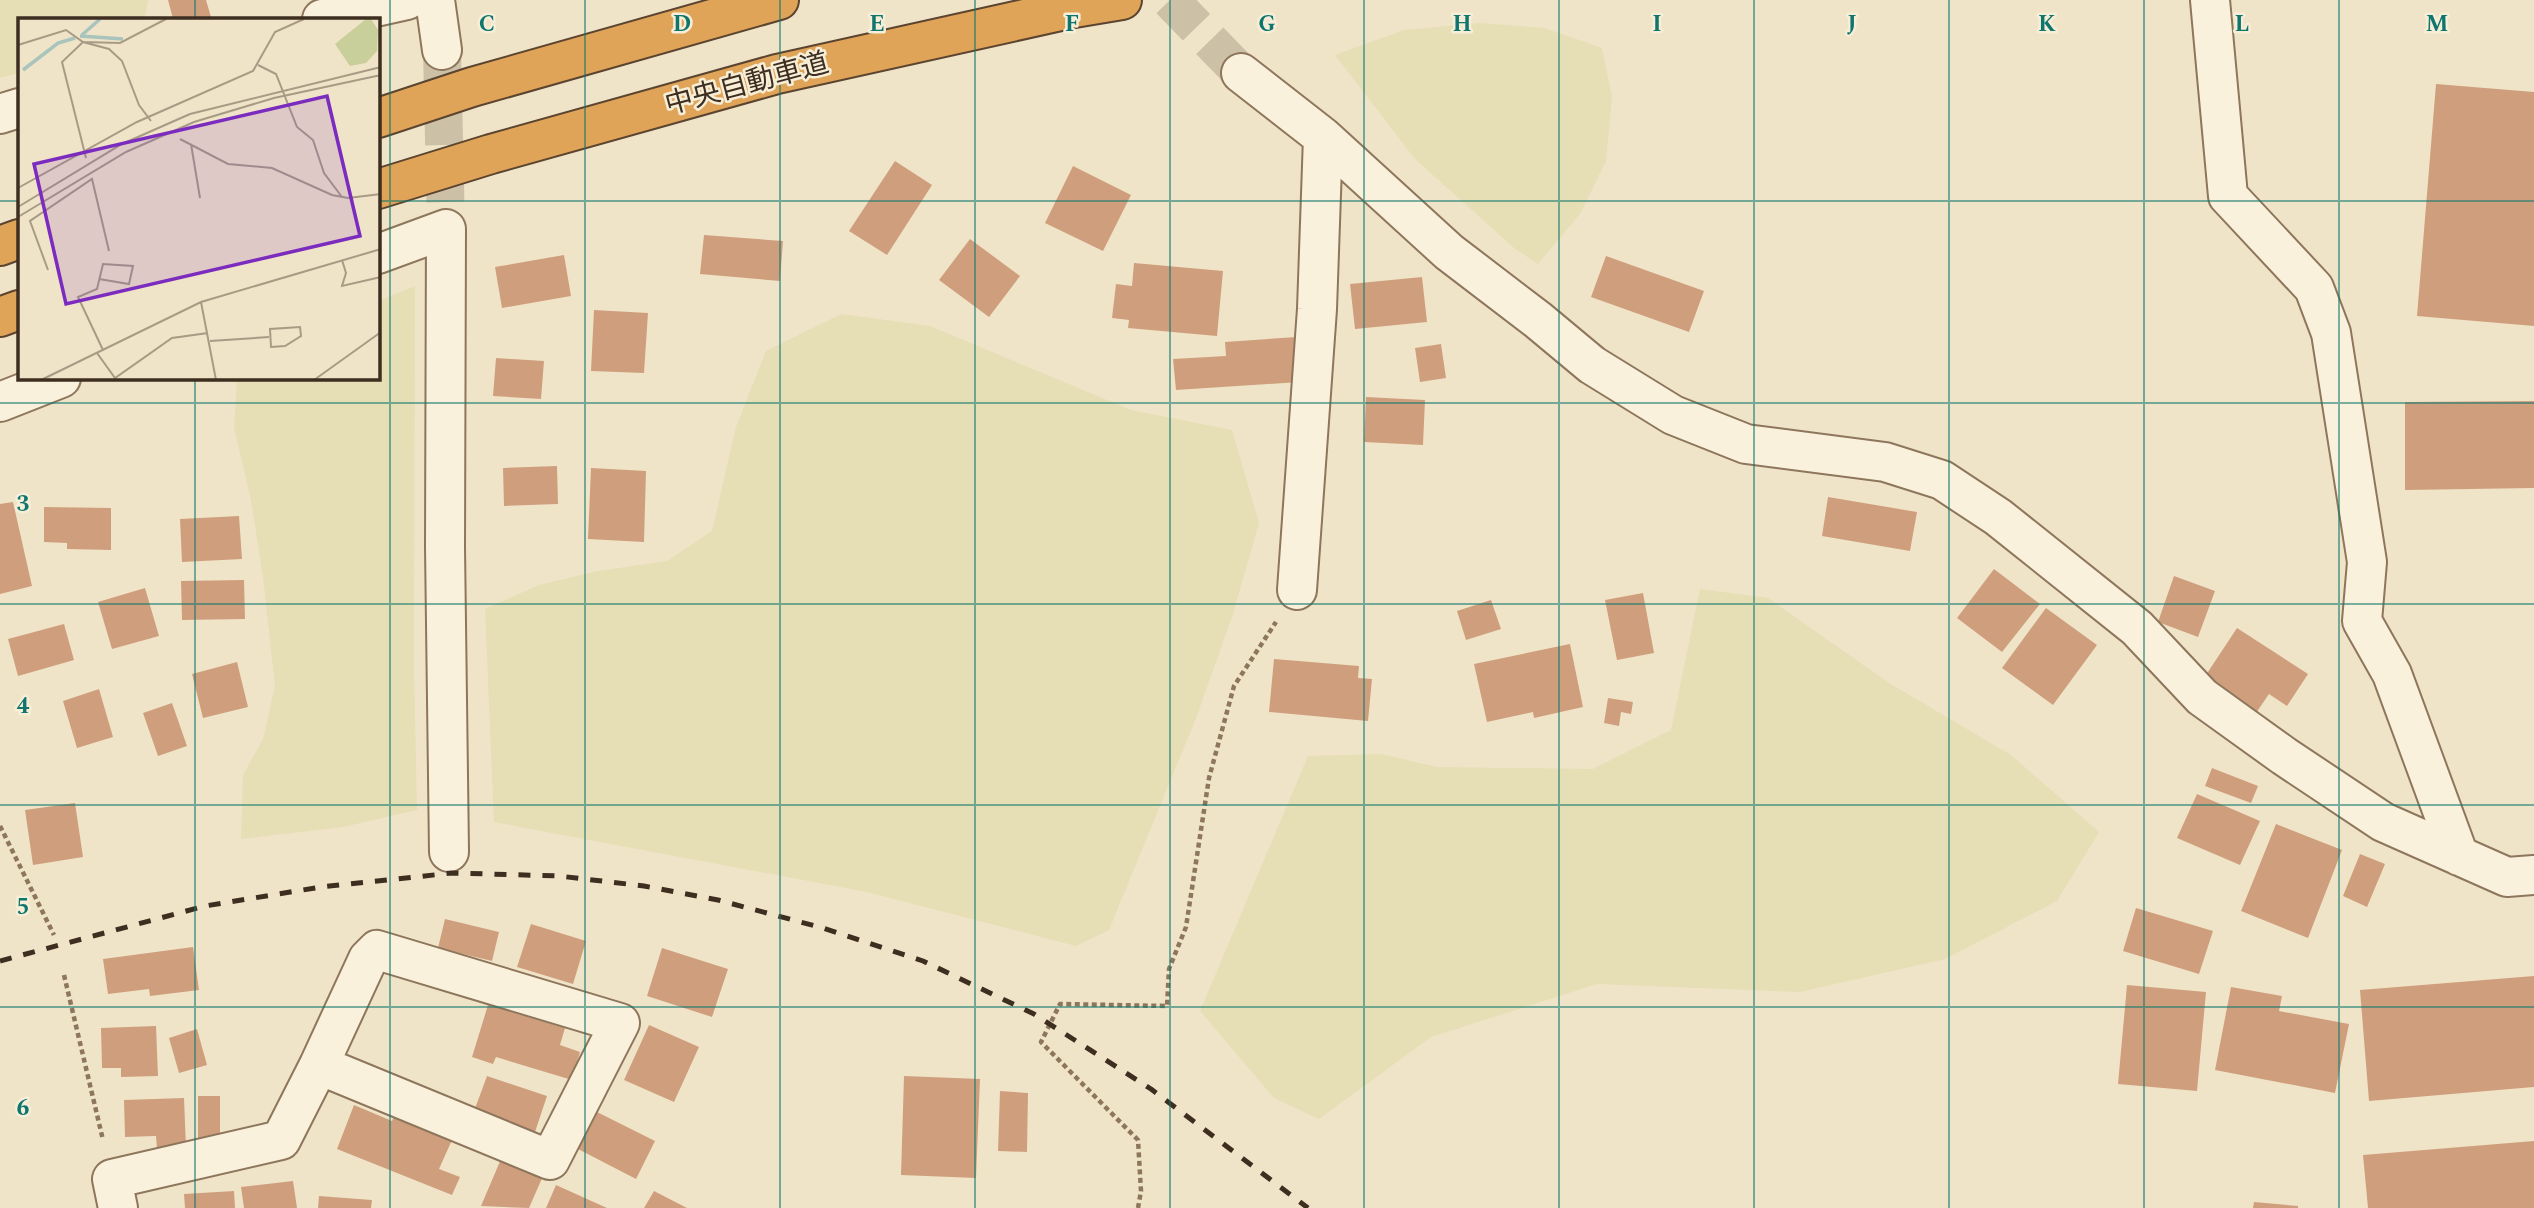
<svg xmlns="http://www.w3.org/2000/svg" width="2534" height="1208" viewBox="0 0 2534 1208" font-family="Spectral,'Noto Sans JP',serif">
<rect width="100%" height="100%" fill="#f0e4c8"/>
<path fill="#e6deb5" d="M0 0H148L145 19H19V73L0 78Z
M1480 23 1544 28 1602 48 1612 97 1606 161 1580 214 1538 264 1514 248 1415 159 1335 55 1404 30Z
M415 286 414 664 417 810 343 827 241 839 243 775 263 739 275 686 263 577 251 500 234 428 237 378H378V301Z
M841 314 930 326 1131 410 1232 430 1259 523 1232 617 1195 721 1109 930 1076 946 867 892 494 822 485 609 539 585 598 571 667 561 712 531 736 427 766 351Z
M1700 589 1768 598 1889 683 2011 755 2099 832 2057 901 1945 959 1800 992 1597 984 1431 1037 1319 1119 1274 1098 1200 1011 1308 756 1381 754 1437 767 1593 769 1671 730Z"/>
<path fill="#cf9f7d" d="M168 0H206L211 17 201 19H173Z
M2436 84 2534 92V326L2417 316Z
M895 161 932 185 887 255 849 231Z
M1073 166 1131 195 1103 251 1045 223Z
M704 235 783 241 780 281 700 274Z
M970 239 1020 276 989 317 939 280Z
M564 255 571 296 502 308 495 267Z
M1606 256 1704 291 1689 332 1591 297Z
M1134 263 1223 271 1217 336 1128 328 1129 320 1112 318 1116 284 1132 286Z
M1422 277 1427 322 1355 329 1350 284Z
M594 310 648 313 644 373 591 371Z
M1296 337 1299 382 1176 390 1173 359 1226 356 1225 342Z
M1441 344 1446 378 1420 382 1415 348Z
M496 358 544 361 541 399 493 396Z
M1366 397 1425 400 1423 445 1364 442Z
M2534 401V488L2405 490V402Z
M557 466 558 504 504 506 503 468Z
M591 468 646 471 644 542 588 539Z
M1828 497 1917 512 1910 551 1822 536Z
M13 502 32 586 0 594V504Z
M44 507 111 508V550L67 549V543L44 542Z
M239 516 242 559 182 562 180 519Z
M1994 569 2040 604 2002 652 1957 618Z
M2174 576 2215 591 2198 637 2158 622Z
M244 580 245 619 182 620 181 581Z
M145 588 159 636 112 649 98 602Z
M1643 593 1654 653 1617 660 1605 600Z
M1491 600 1501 629 1466 640 1457 611Z
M2046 608 2097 645 2053 705 2002 668Z
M64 624 74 660 18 676 8 639Z
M2237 628 2308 674 2287 706 2269 694 2254 716 2202 681Z
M1570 644 1583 707 1534 718 1533 712 1487 722 1474 664Z
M1274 659 1359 666 1358 678 1372 679 1368 721 1269 712Z
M237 662 248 707 203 718 192 674Z
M99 689 113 737 77 748 63 701Z
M1608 698 1633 702 1631 714 1621 712 1619 726 1604 723Z
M172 703 187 746 158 756 143 713Z
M2212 768 2258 786 2251 803 2205 786Z
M2197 794 2260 821 2240 865 2177 838Z
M75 803 83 857 33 865 25 810Z
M2276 824 2342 850 2308 938 2241 911Z
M2360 854 2385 864 2367 907 2343 896Z
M2136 908 2213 931 2199 974 2123 951Z
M445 919 499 932 492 961 438 948Z
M531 924 586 941 573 984 517 967Z
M193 947 199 990 150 996 149 989 108 994 103 959Z
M662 948 728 969 712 1017 647 996Z
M2534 976V1087L2369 1101 2360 990Z
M2127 985 2206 992 2197 1091 2118 1084Z
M2231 987 2282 996 2279 1011 2349 1024 2335 1093 2215 1070Z
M488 1005 565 1028 560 1045 580 1052 572 1080 496 1057 493 1064 472 1057Z
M649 1025 699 1047 674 1102 624 1080Z
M156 1026 158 1076 121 1077V1068H102L101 1028Z
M197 1029 207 1065 179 1073 169 1038Z
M487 1076 547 1096 534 1135 473 1114Z
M904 1076 980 1079 976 1178 901 1175Z
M1000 1091 1028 1093 1027 1152 998 1151Z
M198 1096H220V1142L198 1143Z
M184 1098 186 1148 157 1149 156 1136 125 1137 124 1100Z
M354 1105 392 1121 394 1116 452 1140 439 1169 460 1177 452 1195 337 1149Z
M597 1112 655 1141 636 1179 578 1149Z
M2534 1141V1208H2368L2363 1155Z
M501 1159 543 1176 529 1208 481 1206Z
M293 1181 297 1208H244L241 1187Z
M556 1185 607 1208H546Z
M234 1191 235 1208H185L184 1194Z
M654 1191 687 1208H644Z
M319 1196 372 1200 371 1208H318Z
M2254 1202 2298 1206V1208H2253Z"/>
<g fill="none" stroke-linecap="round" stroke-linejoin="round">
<path stroke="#ccc0a6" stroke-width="38" stroke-dasharray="38 19" stroke-linecap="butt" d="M1170 0 1241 73
M442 50 446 229"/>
<g stroke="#8d765c" stroke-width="42">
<path id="street" d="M435 0 442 50
M2210 0 2228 196 2314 288 2331 333 2367 562 2362 621 2392 674 2459 856
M322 19 407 0
M1241 73 1323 137 1449 252 1538 320 1592 365 1673 415 1746 444 1885 462 1942 480 1998 517 2137 628 2202 697 2284 756 2383 822 2507 877 2534 875
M0 114 19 108
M378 254 446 229 445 547 449 852
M0 402 61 378
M1297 590 1317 309 1323 137
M118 1208 112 1179 281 1140 319 1065 368 959 377 950 620 1023 550 1160 319 1065"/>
</g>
<g stroke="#5b4430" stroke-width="42">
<path id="highway" d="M378 118 472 87 779 0
M378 189 491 154 777 74 1074 8 1122 0
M0 246 19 239
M0 317 19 310"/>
</g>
<path stroke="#8d765c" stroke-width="4.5" stroke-dasharray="5 3.5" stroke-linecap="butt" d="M0 826 54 935
M64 975 103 1140
M1138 1208 1141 1191 1138 1140 1041 1042 1060 1004 1167 1006 1169 969 1186 927 1209 778 1234 686 1276 622"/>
<use href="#street" stroke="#faf1dc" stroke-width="38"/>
<use href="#highway" stroke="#e0a458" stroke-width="38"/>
<path stroke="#3d2e20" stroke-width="5" stroke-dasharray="12 12" stroke-linecap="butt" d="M0 961 205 906 321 887 452 873 559 876 644 886 718 900 823 928 923 961 1034 1014 1151 1089 1308 1208"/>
</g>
<path fill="none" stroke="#0f766e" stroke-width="2" stroke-opacity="0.55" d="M195 0V19M390 0V1208M585 0V1208M780 0V1208M975 0V1208M1170 0V1208M1364 0V1208M1559 0V1208M1754 0V1208M1949 0V1208M2144 0V1208M2339 0V1208M0 201H19M378 201H2534M195 378V1208M0 403H2534M0 604H2534M0 805H2534M0 1007H2534"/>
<g text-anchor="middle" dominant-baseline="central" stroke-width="5" stroke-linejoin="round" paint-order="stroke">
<g font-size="28" fill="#3d2e20" stroke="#f7eed8">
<text transform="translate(747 84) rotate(-15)">中央自動車道</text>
</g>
</g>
<g transform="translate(18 18)">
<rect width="362" height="362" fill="#f0e4c8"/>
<path d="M348 1H353L360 12 359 33 348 45 332 48 317 26Z" fill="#c9cf9b"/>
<path fill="none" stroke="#a9c4bc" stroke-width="3.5" d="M64 17 82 1M62 18 105 21M5 52 40 25 57 20"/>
<path fill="none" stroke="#a89b85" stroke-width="2" d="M0 27 48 12 65 24 91 31 104 43 121 87 133 103M240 47 258 56 279 109 295 122 306 155 324 179M162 121 210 146 254 150 314 177 330 180 363 176M173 126 182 180M68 140 44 44 65 24 102 25 148 1M0 170 119 104 235 53 257 14 286 1M0 189 104 126 172 96 363 49M0 199 108 134 176 104 256 80 363 57M324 242 328 255 324 268 363 259M30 252 12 203 74 161 91 233M81 261 111 266 115 248 85 246 79 271 60 279 85 332M183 284 198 362M282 309 283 318 267 328 253 329 252 311ZM192 323 251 319M79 335 97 360 154 320 190 315M23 362 183 284 363 231M296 362 363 314"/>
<path fill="#7b2cbf" fill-opacity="0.15" stroke="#7b2cbf" stroke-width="3.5" d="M309 78 342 218 48 286 16 146Z"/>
<rect width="362" height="362" fill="none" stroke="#3d2e20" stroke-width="3.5"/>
</g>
<g font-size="23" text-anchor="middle" font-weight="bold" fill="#0f766e" stroke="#f7eed8" stroke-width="5" stroke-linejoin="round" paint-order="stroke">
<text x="487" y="31">C</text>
<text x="682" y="31">D</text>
<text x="877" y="31">E</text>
<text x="1072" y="31">F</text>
<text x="1267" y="31">G</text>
<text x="1462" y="31">H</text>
<text x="1657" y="31">I</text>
<text x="1852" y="31">J</text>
<text x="2047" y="31">K</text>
<text x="2242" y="31">L</text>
<text x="2437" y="31">M</text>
<text x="23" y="511">3</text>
<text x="23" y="713">4</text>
<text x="23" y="914">5</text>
<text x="23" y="1115">6</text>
</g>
</svg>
